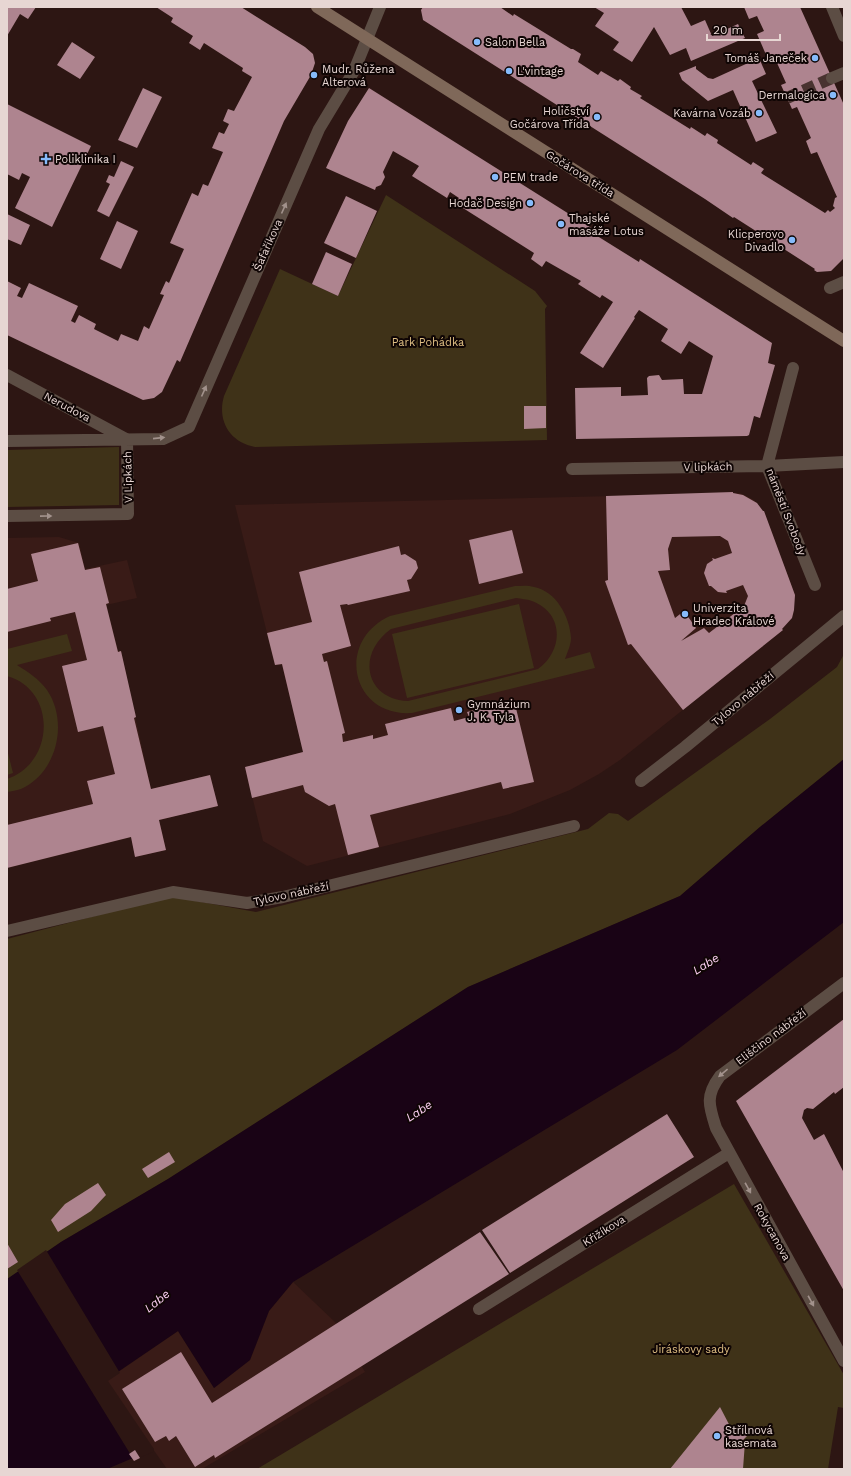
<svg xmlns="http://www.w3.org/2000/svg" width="851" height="1476" viewBox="0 0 851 1476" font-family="'Work Sans',sans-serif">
<rect width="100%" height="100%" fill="#2d1613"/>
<path fill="#391b17" d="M740 493 754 500 764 512 795 595 792 618 782 629 783 630 620 760 599 774 570 790 510 814 307 866 263 841 245 767 303 752 282 665H275L235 505Z
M59 537 79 543 85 569 127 560 137 598 106 605 118 651H121L151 789 210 775 218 806 159 820 166 850 135 857 131 837 7 868V538Z
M293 1282 336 1323 365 1372 202 1469H167L105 1381 178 1331 214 1388 250 1360 269 1311Z"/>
<path fill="#3f3218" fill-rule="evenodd" d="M386 195 535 291 547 306 545 309 547 440 255 447C229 442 217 420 224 396L280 269 338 296Z
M119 447V505L7 507V450Z
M515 586C521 586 528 585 534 587 556 591 570 617 571 638 571 645 567 653 565 659L590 652 595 668 412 713C351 717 335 641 390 616ZM516 598C521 599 527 599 532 601 564 613 564 650 538 669L408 701C365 699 356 654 391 629Z
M519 604 534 668 407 698 392 634Z
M67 634 72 651 17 665C28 672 39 679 47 690 68 721 58 769 25 787 20 790 13 791 7 792V779C55 763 57 690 7 676V649Z
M844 654V759L760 827 680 896 468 987 168 1179 61 1242 7 1280V939L133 906 174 897 256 912 588 829 609 813 618 814 628 821 770 719 837 667Z
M7 749 13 773 7 775Z
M734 1184 844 1375V1408L838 1407 828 1469H257Z"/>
<path fill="#190315" d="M844 759V922L677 1050 293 1282 269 1311 250 1360 214 1388 178 1331 106 1380 152 1450 107 1469H7V1279L61 1242 168 1179 468 987 680 896 760 827Z"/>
<path fill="#2d1613" d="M46 1250 120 1373 108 1381 154 1449 153 1452 134 1460 17 1270Z"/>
<path fill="#ae848f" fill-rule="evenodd" d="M7 7H36L28 19 20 14 7 36Z
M156 7H241L305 47 313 54 315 63 311 75 284 121 180 362 177 360 162 392 154 398 143 400 7 335V281L21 288 17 296 22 298 29 283 78 306 71 321 75 323 79 315 96 324 94 329 118 341 121 334 138 341 144 326 149 329 164 295 160 294 166 281 169 283 184 249 170 243 192 193 198 196 203 184 208 186 223 152 212 148 219 132 224 134 229 124 223 121 228 109 234 111 252 77 242 71 243 68 204 43 200 50 189 43 193 36 171 22 173 18Z
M423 7H500L513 16 514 14 571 49H573L581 54 578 62 598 75 601 71 618 81 620 79 631 87 630 89 642 96 640 98 690 129 691 127 705 136 707 133 718 140 717 143 751 165 753 162 764 169 761 173 825 213 828 210 830 212 835 208 833 206 835 198 837 197 817 152 811 154 806 141 811 138 797 107 792 109 781 85 786 83 773 54 767 57 757 34 764 31 757 16 749 19 744 7H800L844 105V258L831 271 817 272 814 270 815 269 770 240 734 217 733 218 705 199 423 20 421 10Z
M594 7H681L691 26 705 20 712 36 738 24 745 38 691 61 686 48 670 55 654 27 632 62 613 50 619 42 595 26 604 13Z
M72 42 95 57 80 79 57 65Z
M759 58 766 74 752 81 777 133 756 142 733 90 708 101 682 80 679 73 696 66V69L708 78 713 79Z
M143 88 162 97 137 148 118 140Z
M369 88 593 229 595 231 594 234 639 262 640 259 772 343 768 363 775 365 760 418 754 416 749 435 747 436 576 439 575 388 621 387V396L648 395 647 378 649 376 659 375 662 380 683 379 684 394H702L713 356 689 341 681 354 661 341 668 329 639 310 634 317 635 318 603 368 580 353 613 302 602 295 600 298 578 284 581 281 546 261 542 267 531 259 534 253 455 203 459 198 450 192 447 198 412 176 419 166 393 151 383 172 385 177 381 185 376 187 375 190 326 168 348 121Z
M7 104 91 146 52 227 15 208 30 177 22 173 19 180 7 174Z
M121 161 134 167 109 217 97 211 110 184 106 182 109 175 114 177Z
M346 196 377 211 356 258 324 243Z
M7 214 30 225 21 245 7 239Z
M117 221 138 231 121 269 100 259Z
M326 252 352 264 338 296 312 284Z
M524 406H546V428L524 429Z
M733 492V493L743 495 757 503 763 511H764L795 595 794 610 792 618 782 629 783 630 683 710 631 644 628 645 605 581 608 580 606 496ZM720 536 728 541 732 553 715 559 712 558 713 560 707 564 704 573 709 586H711L718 592 727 593 726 591 743 585 748 596 744 606 709 633 704 628 681 641 696 628 684 611 675 618 658 571 670 570 668 549 672 537Z
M512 530 523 573 479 584 469 540Z
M78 543 85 570 100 567 109 603 106 604 118 652 121 651 136 717 134 718 151 789 210 775 218 806 159 820 166 850 135 857 131 837 7 868V825L93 804 87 781 115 774 103 726 78 732 62 666 87 660 75 612 50 618 51 621 7 632V589L38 581 31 554Z
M399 546 401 555 405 554 416 561 418 568 411 579 407 580 410 591 348 605 347 604 340 605 351 646 322 654 324 662 327 661 345 733 342 734 343 742 373 735V739L388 735 385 724 451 708 454 721 469 717 467 712 514 700 534 782 503 789 501 782 370 815 379 847 348 855 335 804 329 806 305 792 303 785 252 798 245 767 303 752 282 664 275 665 267 633 312 622 299 572Z
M844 1019V1087L835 1094 834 1092 813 1109 807 1108 804 1110 802 1118 814 1140 824 1134 844 1173V1291L736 1101Z
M667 1114 694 1157 510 1273 482 1230Z
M169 1152 175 1162 148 1178 142 1169Z
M98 1183 106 1195 91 1211 58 1232 51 1220 65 1204Z
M480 1232 509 1274 215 1458 214 1455 195 1467 176 1436 169 1441 166 1436 155 1442 122 1389 181 1352 212 1403Z
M7 1243 18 1262 7 1269Z
M720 1407 733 1432 739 1424 750 1433 743 1440 745 1442 743 1469H670Z
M135 1450 140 1458 134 1461 129 1454Z"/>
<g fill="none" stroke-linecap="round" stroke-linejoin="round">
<path stroke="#493330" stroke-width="12" stroke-dasharray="12 6" stroke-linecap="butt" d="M787 98 832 78"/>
<path stroke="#5c4d44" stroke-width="12" d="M7 931 173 892 247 903 283 897 574 826"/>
<path stroke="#5c4d44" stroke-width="12" d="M832 7 844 36
M832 78 844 73
M830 288 844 282
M793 368 767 466 815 585
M7 375 126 439
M7 441 163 439 189 427 319 129 354 71 380 7
M572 469 767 466 844 462
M7 516 128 514 127 439
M641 781 685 747 844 616
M844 983 720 1076C705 1096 709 1106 716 1128L844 1361
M479 1309 729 1153"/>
<path stroke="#7f6859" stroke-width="12" d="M317 7 844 341"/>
</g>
<defs><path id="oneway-solid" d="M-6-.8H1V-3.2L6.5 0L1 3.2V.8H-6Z"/></defs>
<g fill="#a2928c">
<use href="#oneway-solid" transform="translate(284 208) rotate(-66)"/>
<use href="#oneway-solid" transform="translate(204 391) rotate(-66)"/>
<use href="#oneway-solid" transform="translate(159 438) rotate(-6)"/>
<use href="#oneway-solid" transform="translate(46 516) rotate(-1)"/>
<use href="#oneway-solid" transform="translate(723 1073) rotate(140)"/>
<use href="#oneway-solid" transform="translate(748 1188) rotate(61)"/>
<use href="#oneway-solid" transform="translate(811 1301) rotate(61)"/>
</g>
<g fill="#86bbfb" stroke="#0f0504" stroke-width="1.5">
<circle cx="477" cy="42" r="4"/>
<circle cx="815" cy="58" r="4"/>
<circle cx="509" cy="71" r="4"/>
<circle cx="314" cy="75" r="4"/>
<circle cx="833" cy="95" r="4"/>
<circle cx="759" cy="113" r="4"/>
<circle cx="597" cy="117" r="4"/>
<path d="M44 153h4v4h4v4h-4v4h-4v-4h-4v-4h4z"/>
<circle cx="495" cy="177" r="4"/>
<circle cx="530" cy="203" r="4"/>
<circle cx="561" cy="224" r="4"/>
<circle cx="792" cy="240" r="4"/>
<circle cx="685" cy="614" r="4"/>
<circle cx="459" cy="710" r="4"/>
<circle cx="717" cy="1436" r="4"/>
</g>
<g text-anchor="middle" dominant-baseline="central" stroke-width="4" stroke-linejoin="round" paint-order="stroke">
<g font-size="11" fill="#e7d6d3" stroke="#0f0504" text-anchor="start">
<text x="485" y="42">Salon Bella</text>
<text x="807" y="58" text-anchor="end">Tomáš Janeček</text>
<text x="322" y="69">Mudr. Růžena<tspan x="322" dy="13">Alterová</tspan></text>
<text x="517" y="71">L'vintage</text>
<text x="825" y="95" text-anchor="end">Dermalogica</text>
<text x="589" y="111" text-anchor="end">Holičství<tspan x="589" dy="13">Gočárova Třída</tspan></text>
<text x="751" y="113" text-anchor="end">Kavárna Vozáb</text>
<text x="55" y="159">Poliklinika I</text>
<text x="503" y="177">PEM trade</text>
<text x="522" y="203" text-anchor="end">Hodač Design</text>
<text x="569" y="218">Thajské<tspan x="569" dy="13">masáže Lotus</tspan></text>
<text x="784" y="234" text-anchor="end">Klicperovo<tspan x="784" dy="13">Divadlo</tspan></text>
<text x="693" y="608">Univerzita<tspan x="693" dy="13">Hradec Králové</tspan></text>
<text x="467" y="704">Gymnázium<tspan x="467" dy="13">J. K. Tyla</tspan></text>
<text x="725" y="1430">Střílnová<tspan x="725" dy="13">kasemata</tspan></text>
</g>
<g font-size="11" fill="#e7d6d3" stroke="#0f0504">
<text transform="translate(580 174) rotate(32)">Gočárova třída</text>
<text transform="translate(268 245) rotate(-66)">Šafaříkova</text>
<text transform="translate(67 407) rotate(28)">Nerudova</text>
<text transform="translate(708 467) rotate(-1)">V lipkách</text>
<text transform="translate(128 477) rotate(-91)">V Lipkách</text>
<text transform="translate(786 512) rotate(69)">náměstí Svobody</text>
<text transform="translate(743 699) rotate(-40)">Tylovo nábřeží</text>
<text transform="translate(291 894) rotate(-12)">Tylovo nábřeží</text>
<text transform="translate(771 1037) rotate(-37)">Eliščino nábřeží</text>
<text transform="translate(604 1231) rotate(-32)">Křižíkova</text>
<text transform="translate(772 1232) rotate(61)">Rokycanova</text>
</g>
<g font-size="11" fill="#dfbf84" stroke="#0f0504">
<text x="428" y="342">Park Pohádka</text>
<text x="691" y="1349">Jiráskovy sady</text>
</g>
<g font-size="12" font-style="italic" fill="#fccff2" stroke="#0f0504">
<text transform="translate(706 964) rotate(-32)">Labe</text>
<text transform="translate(419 1111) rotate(-33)">Labe</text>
<text transform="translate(157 1301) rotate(-39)">Labe</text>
</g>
</g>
<rect width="851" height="1476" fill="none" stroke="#e7d6d3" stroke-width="16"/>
<path d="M707 34v6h73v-6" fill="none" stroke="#e7d6d3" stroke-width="2"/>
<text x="713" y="34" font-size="12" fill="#e7d6d3" stroke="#0f0504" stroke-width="3" paint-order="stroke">20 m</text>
</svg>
